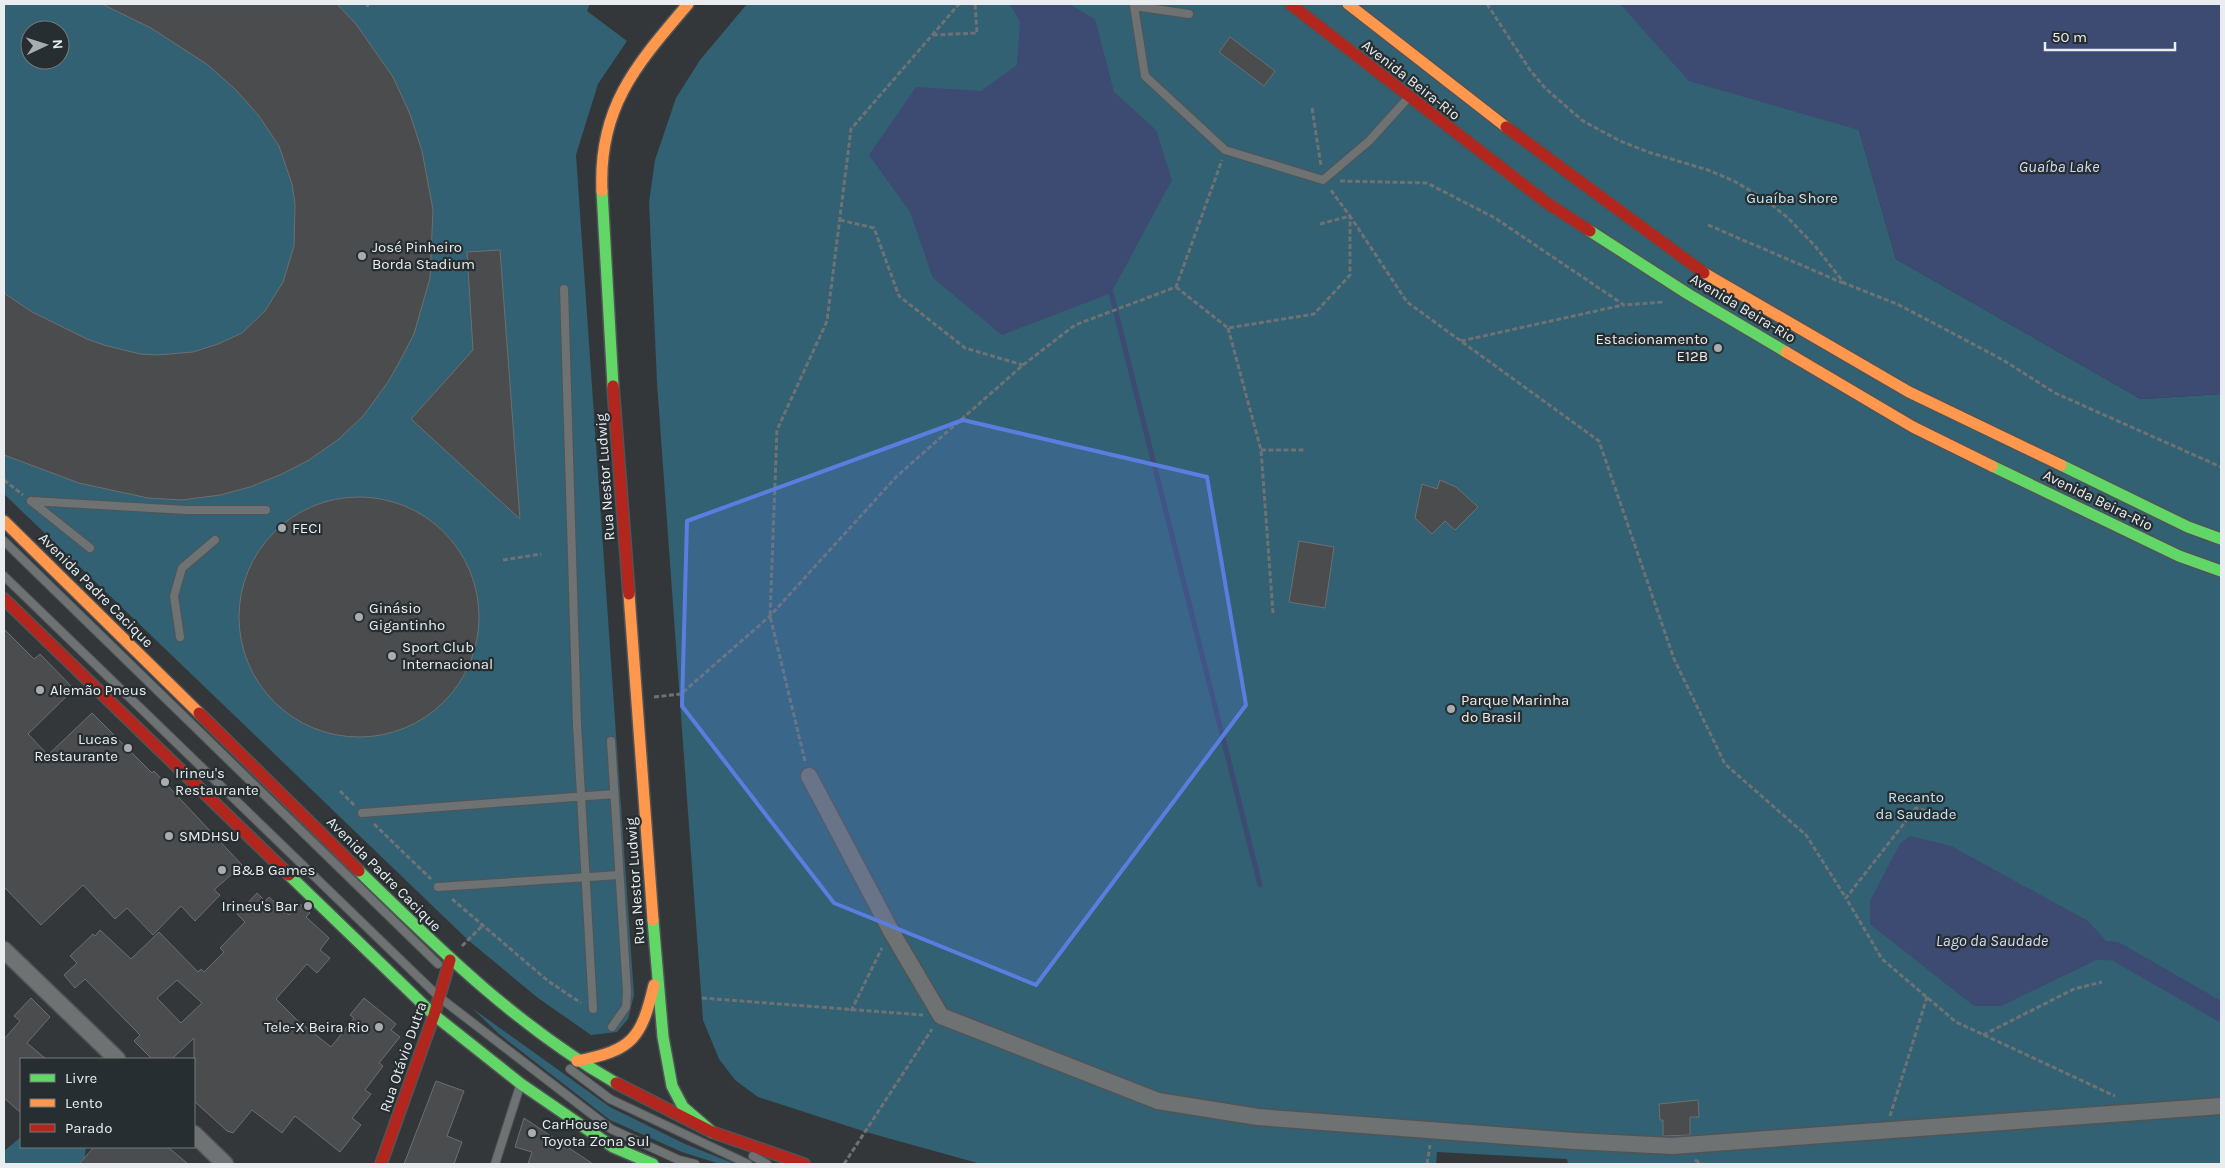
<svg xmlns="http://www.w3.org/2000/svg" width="2225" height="1168" viewBox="0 0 2225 1168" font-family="Karla,sans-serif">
<rect width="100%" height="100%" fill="#333739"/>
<path fill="#316173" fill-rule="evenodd" d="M4 4H590L587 11 627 41 598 84 576 155 634 995 628 1019 617 1032 591 1035 538 998 468 940 4 494ZM30 30H60V60H30Z
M747 4H1703L1859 130 1896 259 2141 399 2221 394V1164H1568L1567 1159 1437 1152 1436 1164H981L866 1132 758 1097 735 1080 719 1059 703 1020 657 383 649 202 655 160 676 98 700 60Z
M472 1008 610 1107 685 1144 735 1164H720L682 1152 610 1120 499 1034Z
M21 1137V1147H86L84 1164H4V1151Z"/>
<path fill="#3d4a71" d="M1010 4H1069L1095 19 1114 92 1156 130 1172 180 1111 293 1002 335 933 278 910 212 869 155 916 87 981 91 1017 65 1020 22Z
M1620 4H2221V394L2141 399 1896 259 1859 130 1689 81Z
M1910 836 1951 846 2088 921 2115 951 2001 1006H1974L1870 924V901L1900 844Z"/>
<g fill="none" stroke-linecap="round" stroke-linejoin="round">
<path stroke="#3d4a71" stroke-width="5" d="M1111 293 1260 885"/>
<path stroke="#3d4a71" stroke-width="19" d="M2091 950 2115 951 2221 1012"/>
</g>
<path fill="#4a4c4e" stroke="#6c6f71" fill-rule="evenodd" d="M102 4H337L356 24 393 77 410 114 422 151 433 210 430 278 414 334 401 359 388 382 364 415 339 439 309 460 282 474 250 487 220 495 182 500 148 498 79 483 4 455V293L32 312 87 339 104 345 140 354 158 355 193 352 218 344 242 333 265 311 283 282 294 246 295 204 292 184 279 146 259 116 236 90 208 65 151 28Z
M1230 37 1275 71 1264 86 1219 52Z
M500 250 520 519 411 419 473 350 467 252Z
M1440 480 1456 487 1478 507 1455 530 1445 521 1432 534 1415 518 1422 484 1437 489Z
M239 617a120 120 0 1 1 240 0a120 120 0 1 1-240 0Z
M1299 541 1334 547 1325 608 1289 602Z
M4 629 34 659 40 654 74 689 28 734 48 755 92 713 152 773 154 771 242 865 214 890 220 895 195 921 181 906 153 935 127 908 115 919 83 885 41 925 4 887Z
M257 893 265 901 269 897 289 915 300 904 310 913 306 917 329 938 320 950 330 958 317 973 307 964 276 999 297 1020 331 1047 354 1018 350 1015 364 998 396 1024 391 1030 400 1037 379 1063 383 1066 365 1090 371 1094 352 1118 361 1125 340 1152 295 1116 282 1133 252 1110 233 1133 227 1131 194 1101V1038L172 1059H152L134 1041 140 1035 85 979 75 988 64 975 77 963 70 956 93 934 95 936 100 930 131 959 159 932 198 972 201 969 204 972 224 952 220 948 245 922 237 914ZM177 980 202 1003 181 1023 157 998Z
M31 998 50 1017 27 1043 46 1059H21V1113L4 1098V1039L20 1021 14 1016Z
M436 1081 464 1091 447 1136 462 1142 454 1164H404Z
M1698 1100 1699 1117H1690V1135L1663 1136V1120H1660L1659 1104Z
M524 1118 593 1164H528L532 1152 515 1147Z
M94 1147H168L188 1164H79Z"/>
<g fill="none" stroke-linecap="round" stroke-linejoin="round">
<g stroke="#515456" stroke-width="10">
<path id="lane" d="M1189 14 1134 6 1145 76 1225 150 1323 180 1369 141 1408 98
M564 289 577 724 593 1009
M31 501 186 510H266
M31 501 90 548
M4 541 438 964
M4 576 439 997 611 1129 679 1160 695 1164
M180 637 174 596 182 568 215 540
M611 741 627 992 626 1007 612 1027
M362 813 614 794
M438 887 619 875
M570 1069 610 1099 748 1164
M753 1156 767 1164
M495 1164 520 1086"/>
</g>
<g stroke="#515456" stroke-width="19">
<path id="street" d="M809 776 891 931 941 1016 1158 1101 1258 1117 1574 1141 1672 1146 2221 1106
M4 950 117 1059
M194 1134 225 1164"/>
</g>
<g stroke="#515456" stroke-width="14">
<path id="fast" d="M602 191 613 386
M1590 231 1688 294 1786 352
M2061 465 2188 527 2221 539
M1992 466 2179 556 2221 571
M359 871C439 949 518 1027 616 1083
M289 875 434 1015 521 1084 613 1147 653 1164
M653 920 663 1037 672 1086 683 1107 712 1132"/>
</g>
<g stroke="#515456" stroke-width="14">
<path id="slow" d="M1348 4 1506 127
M602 191C598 107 637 64 688 4
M1704 273 1909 392 2061 465
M1786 352 1913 427 1992 466
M4 521 199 713
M629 594 653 920
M577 1061C633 1050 641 1039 654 985"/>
</g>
<g stroke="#515456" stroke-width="14">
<path id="jam" d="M1290 4 1547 203 1590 231
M1506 127 1704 273
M613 386 629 594
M4 599 289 875
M199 713 359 871
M616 1083 712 1132 804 1164
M381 1164 434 1015 450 960"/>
</g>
<path stroke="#6f7274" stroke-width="3" stroke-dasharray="5 2.5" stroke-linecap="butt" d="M1487 4 1530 70 1545 88 1583 121 1620 141 1648 152 1708 170 1734 181 1766 200 1788 218 1815 246 1844 283 1897 304 1941 327 2003 360 2055 393 2221 467
M367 7 368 4
M933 35 977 33 975 4
M1312 108 1321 166
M1340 181 1427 183 1495 218 1624 305 1664 302
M840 220 874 228 899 296 965 348 1023 365
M1320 224 1350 216 1407 302 1599 441 1674 659 1725 764 1806 835 1846 898
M1708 225 1843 283
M1176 287 1228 328 1314 314 1350 275V216L1330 189
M1228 328 1261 450 1273 613
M1461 341 1623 305
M1261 450H1304
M4 480 23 495
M503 560 541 554
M654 697 681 694 770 616 897 476 1023 365 1075 325 1176 287 1222 160
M805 761 770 616 777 430 827 321 851 129 959 4
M340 791 355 806
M1947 817 1916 808 1846 898 1882 959 1956 1022 2115 1096
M374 824 431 879
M452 899 548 981 581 1003
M462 946 482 926
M702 998 923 1015
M851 1011 882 948
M1983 1035 2074 989 2102 982
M1890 1116 1927 997
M1695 1160 1702 1164
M844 1164 932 1029
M1427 1164 1430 1145"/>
<use href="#lane" stroke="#6e7273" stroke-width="8"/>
<use href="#street" stroke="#6e7273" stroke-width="16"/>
<use href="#fast" stroke="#63d668" stroke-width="11"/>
<use href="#slow" stroke="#ff974d" stroke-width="11"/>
<use href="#jam" stroke="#b3261e" stroke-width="11"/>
</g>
<path fill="#5a7edf" fill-opacity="0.2" stroke="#5a7edf" stroke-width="4" stroke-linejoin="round" d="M963 420 1207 477 1246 705 1036 985 834 903 682 706 687 521Z"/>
<g fill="#a9adaf" stroke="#272e31" stroke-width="2">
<circle cx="362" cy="256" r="5"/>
<circle cx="1718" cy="348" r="5"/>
<circle cx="282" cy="528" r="5"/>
<circle cx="359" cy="617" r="5"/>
<circle cx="392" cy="656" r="5"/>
<circle cx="40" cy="690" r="5"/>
<circle cx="1451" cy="709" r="5"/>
<circle cx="128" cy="748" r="5"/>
<circle cx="165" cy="782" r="5"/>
<circle cx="169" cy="836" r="5"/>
<circle cx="222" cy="870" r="5"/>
<circle cx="308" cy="906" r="5"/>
<circle cx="379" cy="1027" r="5"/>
<circle cx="532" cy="1133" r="5"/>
</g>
<g text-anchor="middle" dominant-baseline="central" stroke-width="4.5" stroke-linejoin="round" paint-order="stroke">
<g font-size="15" fill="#e9edef" stroke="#272e31">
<text transform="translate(1411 80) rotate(38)">Avenida Beira-Rio</text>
<text transform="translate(1743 308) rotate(31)">Avenida Beira-Rio</text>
<text transform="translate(605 477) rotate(-94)">Rua Nestor Ludwig</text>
<text transform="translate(2098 500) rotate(26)">Avenida Beira-Rio</text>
<text transform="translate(96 590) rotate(45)">Avenida Padre Cacique</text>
<text transform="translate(384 874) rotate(45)">Avenida Padre Cacique</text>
<text transform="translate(635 881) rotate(-94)">Rua Nestor Ludwig</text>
<text transform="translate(403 1057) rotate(-71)">Rua Otávio Dutra</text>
</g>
<g font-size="15" fill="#c5e8f6" stroke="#272e31">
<text x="1792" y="198">Guaíba Shore</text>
<text x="1916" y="797">Recanto<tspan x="1916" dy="17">da Saudade</tspan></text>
</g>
<g font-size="15" fill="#e9edef" stroke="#272e31" text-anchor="start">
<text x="372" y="247">José Pinheiro<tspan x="372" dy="17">Borda Stadium</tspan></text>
<text x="1708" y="339" text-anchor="end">Estacionamento<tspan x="1708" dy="17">E12B</tspan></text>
<text x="292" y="528">FECI</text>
<text x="369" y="608">Ginásio<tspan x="369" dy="17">Gigantinho</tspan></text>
<text x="402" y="647">Sport Club<tspan x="402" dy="17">Internacional</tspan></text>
<text x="50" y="690">Alemão Pneus</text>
<text x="1461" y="700">Parque Marinha<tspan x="1461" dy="17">do Brasil</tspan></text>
<text x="118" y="739" text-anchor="end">Lucas<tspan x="118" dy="17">Restaurante</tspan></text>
<text x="175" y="773">Irineu's<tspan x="175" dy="17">Restaurante</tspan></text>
<text x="179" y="836">SMDHSU</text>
<text x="232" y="870">B&amp;B Games</text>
<text x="298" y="906" text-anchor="end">Irineu's Bar</text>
<text x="369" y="1027" text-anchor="end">Tele-X Beira Rio</text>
<text x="542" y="1124">CarHouse<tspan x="542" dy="17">Toyota Zona Sul</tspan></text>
</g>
<g font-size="16" font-style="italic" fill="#d1dbf8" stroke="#272e31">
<text x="2059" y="166">Guaíba Lake</text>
<text x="1992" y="940">Lago da Saudade</text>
</g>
</g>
<rect width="2225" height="1168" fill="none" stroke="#e9edef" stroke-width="10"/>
<rect x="20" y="1058" width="175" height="90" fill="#272e31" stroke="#757a7d"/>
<rect x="30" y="1074" width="25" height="8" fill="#63d668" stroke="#757a7d"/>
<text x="65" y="1083" font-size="15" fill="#e9edef">Livre</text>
<rect x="30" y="1099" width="25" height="8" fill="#ff974d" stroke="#757a7d"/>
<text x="65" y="1108" font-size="15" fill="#e9edef">Lento</text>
<rect x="30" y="1124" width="25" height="8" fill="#b3261e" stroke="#757a7d"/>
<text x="65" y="1133" font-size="15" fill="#e9edef">Parado</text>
<g transform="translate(45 45) rotate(86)"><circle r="24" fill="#272e31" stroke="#757a7d"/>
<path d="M0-4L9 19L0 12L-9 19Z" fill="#a9adaf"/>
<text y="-8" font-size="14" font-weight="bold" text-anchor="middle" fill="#e9edef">N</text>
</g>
<path d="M2045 42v8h130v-8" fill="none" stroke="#e9edef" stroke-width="2.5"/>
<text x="2052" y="42" font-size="15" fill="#e9edef" stroke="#272e31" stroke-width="4" paint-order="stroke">50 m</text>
</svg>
